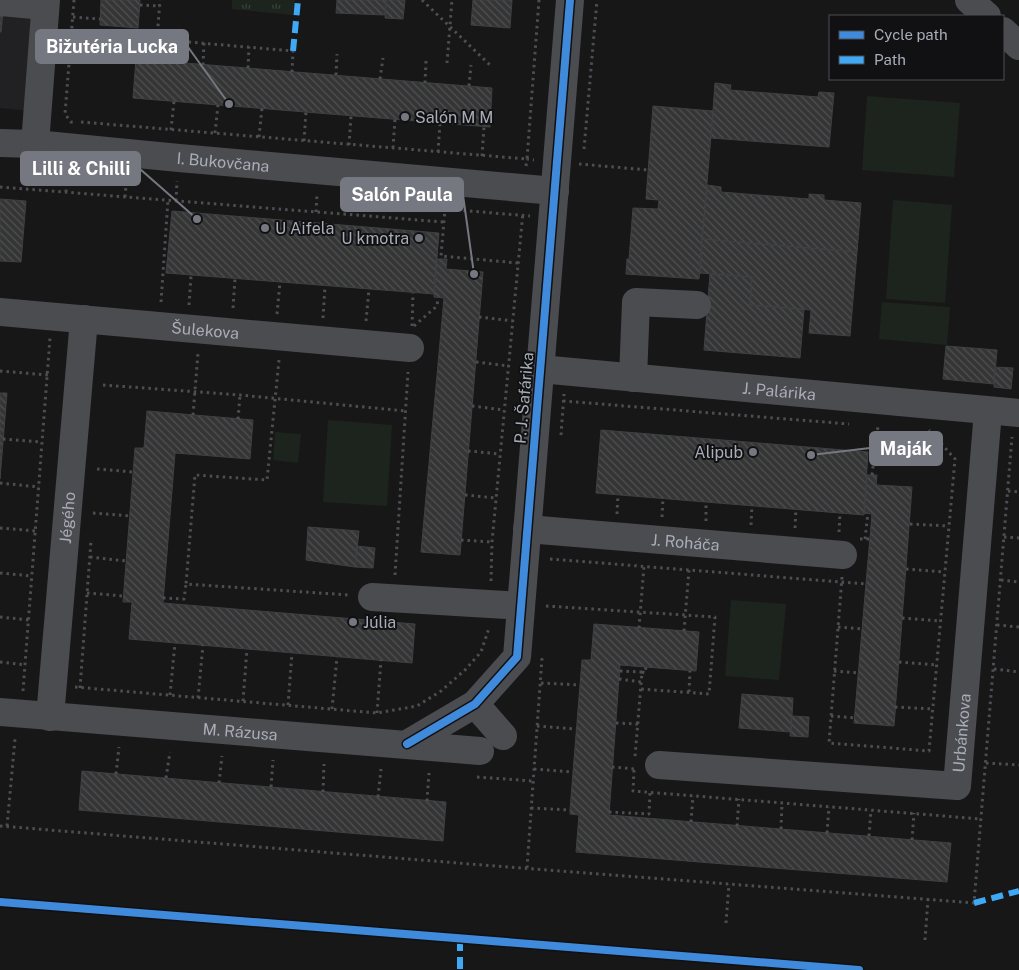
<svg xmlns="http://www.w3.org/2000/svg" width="1019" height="970" viewBox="0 0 1019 970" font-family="'Public Sans',sans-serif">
<defs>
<pattern id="grass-tufts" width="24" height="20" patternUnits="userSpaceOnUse" patternTransform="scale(1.25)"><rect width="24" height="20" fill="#1d241e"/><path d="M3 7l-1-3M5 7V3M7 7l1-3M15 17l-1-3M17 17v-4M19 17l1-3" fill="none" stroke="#3b413d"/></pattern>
<pattern id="building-back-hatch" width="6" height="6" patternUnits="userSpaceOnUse" patternTransform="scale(1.25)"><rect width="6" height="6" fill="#353536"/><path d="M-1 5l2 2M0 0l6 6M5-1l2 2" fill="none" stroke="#4f5051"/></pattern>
</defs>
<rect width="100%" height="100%" fill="#171717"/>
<path fill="#212123" d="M0 0H39L30 111 0 108Z"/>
<path fill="url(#grass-tufts)" d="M232 0H295L293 15 232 9Z"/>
<path fill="#1d241e" d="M867 96 960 103 954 177 862 170Z
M893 200 952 205 945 303 886 299Z
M882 302 950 307 947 345 879 339Z
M328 420 392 425 387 506 323 502Z
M275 432 301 434 298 463 273 460Z
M731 600 786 604 779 680 725 676Z"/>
<path fill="url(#building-back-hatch)" stroke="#3f4043" d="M101 0H140L138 28 100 25Z
M337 0H386L385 15 336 13Z
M386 0H405L403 19 385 18Z
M473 0H512L510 28 471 25Z
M0 12H3L1 32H0Z
M136 59 492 88 490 127 133 98Z
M715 83 731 85 730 90 818 97 819 92 834 93 829 147 711 138Z
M653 106 713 111 699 279 626 274 627 259H629L633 208 658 209 659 200 646 199Z
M707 185 721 187V192L809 199V194L824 195V200L861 203 857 252 702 239Z
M0 199 26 201 21 262 0 261Z
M172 211 439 233 434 294 166 273Z
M702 239 857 252 850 336 809 333 811 310 750 305 752 277 700 273Z
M436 259H447L446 269 483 272 460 555 421 552 444 298 434 297Z
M710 274 752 277 750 305 804 309 800 358 704 350Z
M946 346 997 350 994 384 943 379Z
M995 367 1013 368 1011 389 994 387Z
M0 393H7L0 479Z
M147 411 253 420 250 459 175 453 163 603 415 624 412 663 129 639 132 602H123L135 448H144Z
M601 430 868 452 864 515 596 493Z
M867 475H877L876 485 912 487 894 726 854 723 872 514 864 513Z
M308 527 359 531 355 567 306 560Z
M357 546 375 548 373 568 355 567Z
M594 624 699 632 696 671 620 665 609 815 951 843 947 882 576 852 579 815 570 814V810L582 660H591Z
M742 694 793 698 791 732 739 728Z
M792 716 809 717 808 737 790 736Z
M82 771 446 802 443 841 79 810Z"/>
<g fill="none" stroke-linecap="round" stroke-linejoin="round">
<path stroke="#4d4e52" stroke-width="3" stroke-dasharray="2.5 4" stroke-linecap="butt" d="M74 0 65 114 71 122H75
M422 0 492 67
M140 5 160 6
M73 17 100 19
M72 32 293 51 292 72
M157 39 160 0
M158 61 160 40
M447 63 452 0
M203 65 204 43
M248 68 249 47
M336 75 337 54
M380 79 383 58
M425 83 426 61
M469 86 471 65
M81 122 527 159 539 0
M171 130 174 101
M215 133 218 105
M259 137 262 108
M304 141 306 112
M349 145 351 116
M393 148 395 119
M584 149 597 0
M438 152 440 123
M482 156 484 127
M579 164 648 170
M526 166 527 159 534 160
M0 187 444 222
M66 192 67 170
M125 197 127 175
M176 201 177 181
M316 212 317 194
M518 263 441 256 445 209 530 216
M161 302 168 200
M189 305 191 276
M233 308 235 279
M277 314 280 282
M479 317 513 321
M323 318 325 286
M366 321 369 289
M412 326 413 293
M414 326 437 306 438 298
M279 360 267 480 195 475 186 584 349 595
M476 362 509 366
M0 371 48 375
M103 385 240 395 406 411
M563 401 849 424
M472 406 504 410
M193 415 198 353
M238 419 240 395
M561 435 564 394
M3 439 42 442
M468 451 500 454
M97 469 133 472
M872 475 878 426
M0 483 39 487
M1008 491 1019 492
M465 495 496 498
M93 513 130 516
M617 514 618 495
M662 517 663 498
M706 521V502
M910 524 949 526
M751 525 752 505
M0 528 36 531
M795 528 796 509
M839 532 840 513
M1004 537 1019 538
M860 539H870
M865 539 868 513
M461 540 492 542
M90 557 126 561
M550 559 866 584
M906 569 945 572
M0 573 32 576
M395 575 408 372
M842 577 829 743 929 751 955 459 929 430
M1001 580 1019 582
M491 581 492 542 523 212
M87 593 123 596
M163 598 184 599 186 584
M546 606 715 617 709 694 641 689
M0 617 29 620
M902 618 941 621
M997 625 1019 627
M838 627 862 629
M639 628 644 566
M684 631 689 570
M0 662 26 665
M899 662 937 665
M994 669 1019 672
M620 671 642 672 635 757
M834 671 858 673
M642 672 645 673 646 667
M619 679 641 682
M541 683 580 685
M75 687 377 713 417 706 441 691 465 670 481 652 489 628
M80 688 91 541
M23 691 50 338
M689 692 690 671
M170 695 175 643
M198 698 203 645
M243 701 247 649
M288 705 292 653
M895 707 933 709
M332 709 337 657
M377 713 381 660
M831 716 855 718
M616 723 638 724
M537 726 576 729
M986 763 1019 765
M612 767 635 769
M534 769 573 772
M634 770 633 791 981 819
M116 774 119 747
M477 777 533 781
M166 778 170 752
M219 783 222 756
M271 787 273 760
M323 792 324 764
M378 797 381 769
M427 801 429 773
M531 808 570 810
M609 812 649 814 650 792
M691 822 693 796
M0 826 495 866 974 903 1012 437
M7 826 15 739
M737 826 739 799
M781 829 782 803
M827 833 829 807
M869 836 871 810
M912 840 914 813
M527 868 542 658
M726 923 729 884
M925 940 928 899"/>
<g stroke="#4b4c50" stroke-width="28">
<path d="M969 0 987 16"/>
<path d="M0 2 45 6"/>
<path d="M1003 31 1019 46"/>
<path id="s1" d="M0 143 35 144 179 158 555 191"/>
<path d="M35 144 46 0"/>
<path id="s2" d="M0 312 410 348"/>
<path id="s3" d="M540 369 1019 413"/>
<path d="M633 378 636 302 697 305"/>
<path id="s4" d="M527 529 843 555"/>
<path d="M372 597 521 606"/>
<path d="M475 704 503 736"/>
<path id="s5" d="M0 712 480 751"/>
<path id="s6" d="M50 717 84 319"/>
<path d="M407 744 475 704 517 657 570 0"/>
<path id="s7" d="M659 765 957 786 988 411"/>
</g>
<path stroke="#3fa9f5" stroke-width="6" stroke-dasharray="12 6" stroke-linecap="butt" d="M293 51 298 0
M974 903 1019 891
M460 939V970"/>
<g stroke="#111113" stroke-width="11">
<path id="cycleway" d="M407 744 475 704 517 657 570 0
M0 902 859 970"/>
</g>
<use href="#cycleway" stroke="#408adc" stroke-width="8"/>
</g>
<g fill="#757880" stroke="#111113" stroke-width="2">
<circle cx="405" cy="117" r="5"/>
<circle cx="265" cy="228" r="5"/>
<circle cx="419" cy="238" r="5"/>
<circle cx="753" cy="452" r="5"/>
<circle cx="353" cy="622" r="5"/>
</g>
<g text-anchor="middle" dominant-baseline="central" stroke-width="4" stroke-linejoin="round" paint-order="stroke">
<g font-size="16" fill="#a8adb8" stroke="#111113" text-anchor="start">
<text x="415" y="117">Salón M M</text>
<text x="275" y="228">U Aifela</text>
<text x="409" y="238" text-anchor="end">U kmotra</text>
<text x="743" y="452" text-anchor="end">Alipub</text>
<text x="363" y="622">Júlia</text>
</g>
<g font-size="16" fill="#a8adb8" stroke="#111113">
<text stroke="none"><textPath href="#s1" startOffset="224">I. Bukovčana</textPath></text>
<text stroke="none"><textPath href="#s2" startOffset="206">Šulekova</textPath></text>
<text stroke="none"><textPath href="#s3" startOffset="240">J. Palárika</textPath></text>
<text transform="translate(524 398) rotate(-85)">P. J. Šafárika</text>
<text stroke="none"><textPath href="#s6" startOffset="200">Jégého</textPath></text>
<text stroke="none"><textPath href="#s4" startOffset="159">J. Roháča</textPath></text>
<text stroke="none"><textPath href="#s5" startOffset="241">M. Rázusa</textPath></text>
<text stroke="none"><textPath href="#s7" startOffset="352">Urbánkova</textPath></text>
</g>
</g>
<path fill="none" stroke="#757880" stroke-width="2" d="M229 104L188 47M197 219L140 169M474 274L463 195M811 455L870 448"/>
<g fill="#757880" stroke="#111113" stroke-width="2">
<circle cx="229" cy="104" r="5"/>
<circle cx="197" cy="219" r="5"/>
<circle cx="474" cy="274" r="5"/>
<circle cx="811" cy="455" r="5"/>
</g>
<g fill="#757880" stroke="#757880" stroke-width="2">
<rect x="36" y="30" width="152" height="33" rx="5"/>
<rect x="21" y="152" width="119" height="33" rx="5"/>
<rect x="341" y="178" width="122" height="33" rx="5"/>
<rect x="870" y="432" width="72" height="33" rx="5"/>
</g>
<g font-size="18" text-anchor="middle" font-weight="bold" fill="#fff">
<text x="112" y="53">Bižutéria Lucka</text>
<text x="81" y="175">Lilli &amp; Chilli</text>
<text x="402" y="201">Salón Paula</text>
<text x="906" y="455">Maják</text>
</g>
<rect x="829" y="15" width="175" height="65" fill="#111113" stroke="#4d4f55"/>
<rect x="839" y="31" width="25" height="8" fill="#408adc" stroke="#4d4f55"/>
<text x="874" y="40" font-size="15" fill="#a8adb8">Cycle path</text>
<rect x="839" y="56" width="25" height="8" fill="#3fa9f5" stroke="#4d4f55"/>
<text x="874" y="65" font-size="15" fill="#a8adb8">Path</text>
</svg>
